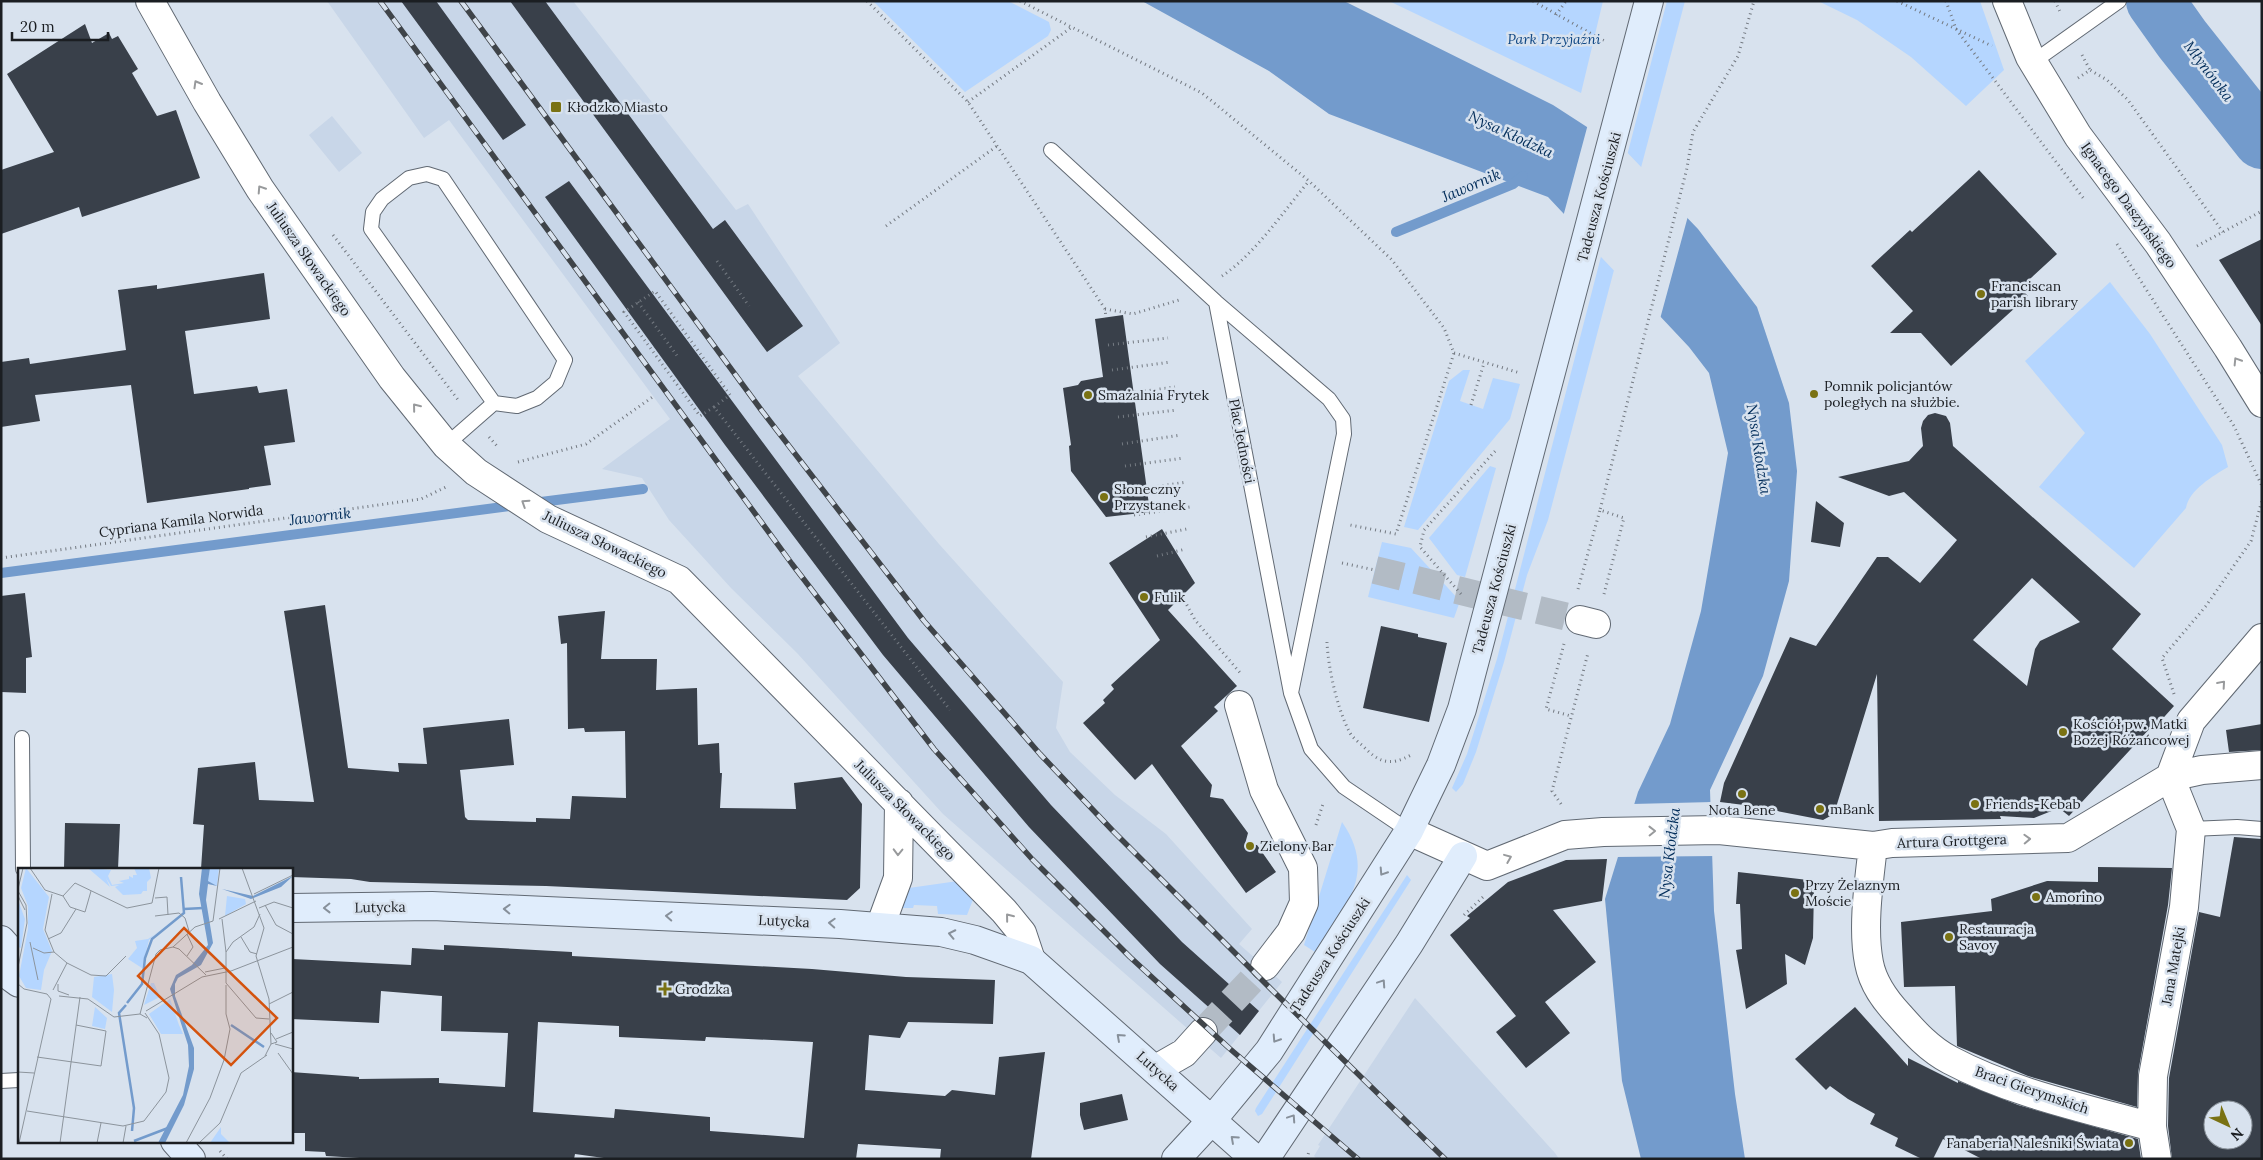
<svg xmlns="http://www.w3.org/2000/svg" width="2263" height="1160" viewBox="0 0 2263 1160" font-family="Lora,serif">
<rect width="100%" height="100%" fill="#d8e2ee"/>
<path fill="#c8d6e8" d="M327 1H573L736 210 748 204 840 343 798 376 939 544 1063 682 1056 728 1070 752 1115 795 1166 834 1252 929 1239 944 1282 982 1221 1058 943 814 797 653 731 588 669 520 642 478 602 469 670 419 449 120 424 138Z
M332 116 362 153 339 172 309 135Z
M1415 998 1555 1153 1559 1159H1317L1314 1156 1320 1146 1318 1145Z"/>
<path fill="#b5d6ff" d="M873 1H1008L1049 22 1051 30 1048 36 965 92Z
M1389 1H1603L1581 93Z
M1667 1H1685L1548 520 1527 575 1504 662 1476 752 1463 784 1456 792 1452 788 1467 754 1497 659Z
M1818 1H1980L2004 70 1966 106 1911 57 1857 20Z
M2110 282 2150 334 2222 445 2228 467C2213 476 2189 490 2186 508L2134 568 2039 487 2085 433 2025 361Z
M1463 370H1470L1460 401 1483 409 1493 378 1520 384 1510 419 1418 530 1404 527 1449 381Z
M1490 466 1496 468 1465 577 1457 575 1429 538Z
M1382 542 1411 548 1460 601 1454 618 1368 597Z
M1342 822C1378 874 1345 907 1315 952L1304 945Z
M1407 875 1411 880 1262 1114 1258 1116 1255 1111 1256 1108Z
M958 881 974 897 967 915 938 914 937 906 914 905 913 908H901L909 888Z"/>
<path fill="#739bcc" d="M1142 1H1344L1553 105 1621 149 1698 229 1757 307 1789 403 1797 471 1789 581 1763 676 1710 790 1714 911 1735 1094 1745 1159H1641L1622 1081 1605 899 1638 792 1670 724 1701 611 1728 453 1709 373 1689 347 1548 197 1329 114 1269 71Z"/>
<path fill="#d8e2ee" d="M1588 124 1622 147 1688 216 1660 319 1563 217Z
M1713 802 1715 856 1615 857 1632 804Z"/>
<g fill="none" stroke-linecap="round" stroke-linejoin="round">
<path stroke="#739bcc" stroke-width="10" d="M1396 232 1513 184 1523 176
M533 503 643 489
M1 573 518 505"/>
<path stroke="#739bcc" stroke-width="58" d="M2155 1 2182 39 2262 140"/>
</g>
<path fill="#39404a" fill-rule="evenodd" d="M401 1H436L526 125 503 140Z
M510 1H545L713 229 725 220 803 326 767 352Z
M85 24 92 43 109 33 112 39 118 36 138 69 132 73 157 116 176 110 200 178 82 217 79 207 1 234V170L54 152 7 74Z
M1979 170 2057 254 2020 288 2028 296 1951 366 1921 333H1890L1913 311 1871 266 1910 230 1912 232Z
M569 181 908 638 1051 805 1182 942 1259 1011 1240 1035 1160 964 1029 827 883 655 725 445 545 197Z
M2262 239V326L2219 260Z
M264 273 270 319 185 331 194 394 257 386 259 393 287 389 295 442 264 446 271 485 249 488V489L147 503 131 385 35 395 40 421 1 427V362L29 358 30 364 126 350 118 290 157 285V289Z
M1123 315 1150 512 1106 517 1071 471 1069 446 1071 445 1063 388 1078 385 1081 381 1103 377 1095 319Z
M1935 413 1946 416 1950 423 1953 446 2141 614 2112 649 2174 706 2156 726 2154 724 2069 816 2059 808 2034 818 2000 816 2001 819 1879 821 1877 674 1834 814 1823 820 1752 806 1720 802 1724 783 1790 637 1816 646 1877 557H1888L1920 583 1957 540 1904 492 1889 496 1838 477 1909 461 1923 446 1921 428 1923 421 1928 415ZM2032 578 2080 622 2040 641 2035 649 2027 686 1973 640Z
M1816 501 1844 523 1840 547 1811 542Z
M1162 529 1195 583 1168 610 1237 686 1214 707 1218 711 1181 746 1212 785 1210 797 1223 799 1248 833 1245 844 1257 845 1276 872 1246 893 1152 764 1135 780 1083 723 1105 703 1103 700 1114 689 1111 685 1160 640 1109 563Z
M25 593 32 657 26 658V693L1 692V596Z
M325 605 348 768 399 772 398 763 427 764 423 728 509 719 514 765 460 770 465 817 468 820 536 822V818L570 819 572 796 626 798 625 731 585 732 584 728 568 729 567 643 561 644 558 616 605 611 601 659H657L656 690 697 688 698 745 719 743 720 773H722L720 808 796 809 794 783 842 777 862 804 860 888 847 900 546 886 370 882 351 879 291 877V869H201L204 825 193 824 198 768 255 762 259 800 314 802 284 611Z
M1381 626 1418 634V637L1447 643 1429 722 1363 708Z
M2262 724V750L2229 752 2226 730Z
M65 823 120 824 118 869H64Z
M2234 837 2262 839V1159H2172L2168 1126 2169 1078 2199 912 2220 917ZM2213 1110H2243V1140H2213Z
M1607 859 1602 901 1553 910 1596 962 1545 1002 1570 1033 1526 1068 1496 1032 1516 1016 1450 935 1470 918 1467 916 1508 882 1566 860Z
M2098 867 2172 868 2168 905 2138 1073 2137 1107 2028 1076 1957 1046 1955 986 1904 987 1901 922 1992 911 1991 899 2047 881 2098 882Z
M1738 872 1808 880 1814 888 1813 938 1805 965 1785 954 1787 984 1746 1009 1736 950 1742 949 1740 904H1736Z
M444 945 572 952V956L812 969 906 977 995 980 993 1024 908 1022 900 1038 869 1035 865 1090 945 1096 952 1090 995 1095 999 1057 1045 1052 1031 1159H940L941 1149 858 1144 856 1159H611L575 1154 574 1159H376L326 1156 325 1152 305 1151V1133H291V1072L359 1077V1079L439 1078V1083L505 1087 508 1033 441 1031 442 996 381 991 379 1023 291 1019 292 959 411 965 412 948 444 950ZM538 1022 619 1026V1037L705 1041 706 1037 813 1042 804 1138 710 1131V1117L615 1109 614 1118 533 1112Z
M1855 1007 1908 1066V1058L1958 1083V1081L2018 1105 2138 1139 2141 1159H1982L1943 1139 1933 1159H1922L1895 1146 1898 1138 1870 1124 1875 1114 1848 1099 1830 1086 1826 1090 1795 1059Z
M1122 1094 1128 1120 1084 1130 1080 1115V1103Z"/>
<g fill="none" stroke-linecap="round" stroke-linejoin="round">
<path stroke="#b2bbc5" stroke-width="28" stroke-dasharray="28 14" stroke-linecap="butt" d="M1375 570 1580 620
M1203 1032 1265 966"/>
<g stroke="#616973" stroke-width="16">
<path id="lane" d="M2033 62 2119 1
M1051 150 1216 302 1329 399 1343 419 1344 434 1291 693
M1216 302 1291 693 1311 749 1344 787 1409 831
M446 445 494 403 371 229 373 212 382 199 409 178 427 174 443 179 565 360 556 382 537 398 517 406 494 403
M22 738 23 869
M2191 829 2237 827 2262 829
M1 1081 19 1080"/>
</g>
<g stroke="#616973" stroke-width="30">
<path id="street" d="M150 1 207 102 260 189 392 378 446 445 476 472 548 519 679 580 1004 911 1022 933 1031 960
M2007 1 2030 57 2078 136 2158 243 2228 348 2262 403
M1580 620 1596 624
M1239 705 1264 790 1303 868 1304 903 1291 932 1265 966
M2170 777 2191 721 2262 638
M1409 831 1487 866 1565 835 1603 832 1719 830 1873 846 1892 843 2068 838 2170 777 2202 770 2262 765
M1873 846C1869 881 1862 928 1869 963 1873 984 1885 1000 1899 1015 1914 1032 1929 1049 1950 1060 2012 1093 2084 1108 2152 1127
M880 927 898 878 899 803
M1156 1069 1184 1053 1203 1032
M2157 1159 2152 1127 2153 1076 2184 907 2191 829 2170 777"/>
</g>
<g stroke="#616973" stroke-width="30">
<path id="secondary" d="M291 908 432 906 840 924 941 932 975 940 1031 960 1255 1159
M1 940 19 960
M1 970 19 983
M175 1141 191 1159
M1176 1159 1212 1120 1269 1051 1409 831 1441 765 1462 709 1649 1
M1265 1159 1409 944 1463 856"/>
</g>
<path stroke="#737981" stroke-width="3" stroke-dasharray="1 4" stroke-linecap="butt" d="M867 1 968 102 1105 309 1106 318
M1020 1 1202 93 1309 181 1392 260 1444 328 1454 353 1396 534 1350 525
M1533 1 1606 42
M1897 1 1992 46
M1946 1 1956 29 2084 199
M2055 1 2061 14
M1556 15 1566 1
M2082 55 2090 70
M2078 78 2090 70 2107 80 2128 100 2223 232
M968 102 1072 27
M886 226 997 146
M333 235 459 401
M2117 244 2234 426 2262 486
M2197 246 2262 211
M717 261 749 306
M1222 276C1255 254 1283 212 1309 181
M638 302 678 357
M1105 309 1133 314 1179 300
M1108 345 1168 338
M1454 353 1520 373
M1112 370 1171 362
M1115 395 1175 387
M1471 405 1484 363
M714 407 700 416 624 312 655 291 730 395 714 407 950 710
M1118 417 1177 410
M489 437 498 447
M1122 444 1181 435
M518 462 586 444 654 396
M1125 466 1184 458
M1128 491 1187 482
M1134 515 1190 507
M1146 537 1187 529
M1157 556 1186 549
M1 558 421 499 446 487
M1342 563 1375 570
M1578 589 1600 510
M1461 594 1420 547 1424 530 1497 449
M1604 594 1624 518 1600 510 1687 168 1693 132 1738 56 1754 1
M1182 596 1195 620 1242 675
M1327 642C1328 667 1337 708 1349 731 1351 736 1357 741 1362 745 1378 762 1389 767 1411 755
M1564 644 1546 709 1571 716
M2174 694 2162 658 2206 606 2251 541 2262 500
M1561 804 1552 791 1588 653
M1316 825 1323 804
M1464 915 1483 897
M220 1151 227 1159
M1307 1159 1309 1151"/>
<use href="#lane" stroke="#fff" stroke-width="14"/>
<use href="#street" stroke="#fff" stroke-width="28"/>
<use href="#secondary" stroke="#e0edfc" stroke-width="28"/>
<g stroke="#3f4449" stroke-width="5.5">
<path id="rail" d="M380 1 792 564 934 749 1032 859 1130 957 1229 1048 1358 1159
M461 1 762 411 924 621 1040 754 1113 831 1274 992 1445 1159"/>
</g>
<use href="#rail" stroke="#d8e2ee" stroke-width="4" stroke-dasharray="11" stroke-linecap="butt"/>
</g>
<defs><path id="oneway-chevron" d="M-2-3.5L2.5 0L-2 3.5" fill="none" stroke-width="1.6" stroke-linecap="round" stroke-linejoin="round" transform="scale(1.25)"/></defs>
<g stroke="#989a9c">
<use href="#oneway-chevron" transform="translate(197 84) rotate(-120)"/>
<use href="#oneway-chevron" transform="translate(261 189) rotate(-123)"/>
<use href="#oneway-chevron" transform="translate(2237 361) rotate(-122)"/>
<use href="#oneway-chevron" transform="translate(416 407) rotate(-129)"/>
<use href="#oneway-chevron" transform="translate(525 503) rotate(-147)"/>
<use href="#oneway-chevron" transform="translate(2222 684) rotate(-49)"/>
<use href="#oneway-chevron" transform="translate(1652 831) rotate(-1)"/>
<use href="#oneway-chevron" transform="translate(2027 839) rotate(-2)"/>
<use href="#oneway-chevron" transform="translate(898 852) rotate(91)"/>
<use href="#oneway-chevron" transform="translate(1508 858) rotate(-22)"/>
<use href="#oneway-chevron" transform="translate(1009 917) rotate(-129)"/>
</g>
<g stroke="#87909a">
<use href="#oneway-chevron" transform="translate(1383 872) rotate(123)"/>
<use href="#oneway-chevron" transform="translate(327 908) rotate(179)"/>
<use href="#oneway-chevron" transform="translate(507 909) rotate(-178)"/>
<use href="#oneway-chevron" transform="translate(669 916) rotate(-177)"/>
<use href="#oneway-chevron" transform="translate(832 923) rotate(-177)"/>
<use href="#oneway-chevron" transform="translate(952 934) rotate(-168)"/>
<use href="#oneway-chevron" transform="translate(1382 983) rotate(-56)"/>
<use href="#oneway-chevron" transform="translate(1120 1037) rotate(-138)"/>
<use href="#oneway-chevron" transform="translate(1276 1039) rotate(123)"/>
<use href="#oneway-chevron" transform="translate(1292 1118) rotate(-56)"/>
<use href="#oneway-chevron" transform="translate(1234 1139) rotate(-138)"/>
</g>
<g fill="#7a7213" stroke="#d8e2ee" stroke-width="2">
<rect x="550" y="101" width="12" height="12" rx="2.5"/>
<circle cx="1981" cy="294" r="5"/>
<circle cx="1814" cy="394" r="5"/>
<circle cx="1088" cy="395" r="5"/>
<circle cx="1104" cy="497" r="5"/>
<circle cx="1144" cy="597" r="5"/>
<circle cx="2063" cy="732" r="5"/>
<circle cx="1742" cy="794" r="5"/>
<circle cx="1975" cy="804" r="5"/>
<circle cx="1820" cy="809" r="5"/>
<circle cx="1250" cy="846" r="5"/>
<circle cx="1795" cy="893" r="5"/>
<circle cx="2036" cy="897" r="5"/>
<circle cx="1949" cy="937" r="5"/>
<path d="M662.5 981.5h5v5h5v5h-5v5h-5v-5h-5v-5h5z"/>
<circle cx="2129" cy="1143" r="5"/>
</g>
<g text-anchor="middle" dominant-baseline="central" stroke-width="5" stroke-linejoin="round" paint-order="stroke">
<g font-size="14" font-style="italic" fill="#0e4683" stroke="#d8e2ee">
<text x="1554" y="39">Park Przyjaźni</text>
</g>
<g font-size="14" fill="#1b1e22" stroke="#d8e2ee" text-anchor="start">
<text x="567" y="107">Kłodzko Miasto</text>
<text x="1991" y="286">Franciscan<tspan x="1991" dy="16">parish library</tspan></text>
<text x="1824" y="386">Pomnik policjantów<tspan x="1824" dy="16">poległych na służbie.</tspan></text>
<text x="1098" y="395">Smażalnia Frytek</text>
<text x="1114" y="489">Słoneczny<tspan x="1114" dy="16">Przystanek</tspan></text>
<text x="1154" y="597">Fulik</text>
<text x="2073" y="724">Kościół pw. Matki<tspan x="2073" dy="16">Bożej Różańcowej</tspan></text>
<text x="1985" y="804">Friends-Kebab</text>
<text x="1830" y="809">mBank</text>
<text x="1742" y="810" text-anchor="middle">Nota Bene</text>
<text x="1260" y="846">Zielony Bar</text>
<text x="1805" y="885">Przy Żelaznym<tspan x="1805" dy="16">Moście</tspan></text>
<text x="2046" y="897">Amorino</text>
<text x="1959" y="929">Restauracja<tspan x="1959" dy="16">Savoy</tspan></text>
<text x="675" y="989">Grodzka</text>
<text x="2119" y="1143" text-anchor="end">Fanaberia Naleśniki Świata</text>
</g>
<g font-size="14" fill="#1b1e22" stroke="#d8e2ee">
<text transform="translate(1599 197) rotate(-75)">Tadeusza Kościuszki</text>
<text transform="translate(2129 205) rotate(54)">Ignacego Daszyńskiego</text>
<text transform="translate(309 259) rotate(55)">Juliusza Słowackiego</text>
<text transform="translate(1242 441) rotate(79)">Plac Jedności</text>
<text transform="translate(181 521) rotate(-8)">Cypriana Kamila Norwida</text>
<text transform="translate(605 544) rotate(26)">Juliusza Słowackiego</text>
<text transform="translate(1494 589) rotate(-75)">Tadeusza Kościuszki</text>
<text transform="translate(905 810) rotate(45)">Juliusza Słowackiego</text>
<text transform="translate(1952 841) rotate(-2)">Artura Grottgera</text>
<text transform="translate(380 907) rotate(-1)">Lutycka</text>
<text transform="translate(784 921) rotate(3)">Lutycka</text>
<text transform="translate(1330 955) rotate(-57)">Tadeusza Kościuszki</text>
<text transform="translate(2173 966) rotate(-80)">Jana Matejki</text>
<text transform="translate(1158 1071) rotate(42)">Lutycka</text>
<text transform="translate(2032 1090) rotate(19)">Braci Gierymskich</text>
</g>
<g font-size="15" font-style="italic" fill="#022d5a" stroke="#d8e2ee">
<text transform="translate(2209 71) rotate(53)">Młynówka</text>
<text transform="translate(1511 134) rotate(25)">Nysa Kłodzka</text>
<text transform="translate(1471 185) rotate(-23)">Jawornik</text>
<text transform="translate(1759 449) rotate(81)">Nysa Kłodzka</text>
<text transform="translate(320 516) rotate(-7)">Jawornik</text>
<text transform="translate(1669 853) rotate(-83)">Nysa Kłodzka</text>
</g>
</g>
<g transform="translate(18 868)">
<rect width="275" height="275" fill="#d8e2ee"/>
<path d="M8 0 31 29 25 61 34 83 26 102 23 122 8 120 1 108 10 61V38L3 20ZM70 0 93 2 90 8 94 17 106 15 101 13 111 11V8L115 10V7H119L116 0H131L133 10 129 14V27V23H125L123 26 105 27 97 19 101 17 93 18 88 10 92 19ZM192 0H201L199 18 190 13ZM209 28 227 31 228 36 207 48ZM0 32 7 51 3 80 0 79ZM163 48 161 50 136 67 131 72 124 100 110 91 119 80 117 73 130 71ZM94 106 96 122 94 144 74 129 76 109ZM133 115H136L142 129 126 137ZM152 131 161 157 165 166H143L131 146ZM77 139 89 150 87 161 74 158ZM203 259V266L212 275H192Z" fill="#b5d6ff"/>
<path d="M184 0H192L190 13 199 18 190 16 188 32 195 75 183 97 160 110 157 116V128L176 180V201L166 237 147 275H140L165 227 171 198 170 177 152 121 158 107 174 97 190 77 181 26ZM275 8 263 19 233 31 204 21 235 28Z" fill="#739bcc"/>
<path fill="none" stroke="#739bcc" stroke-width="2.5" d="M166 41 185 40M109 135 124 116 127 90 134 71 166 45 163 9M108 137 101 145 116 240 114 263M213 157 246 179M116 273 150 260"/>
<path fill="none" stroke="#8c949c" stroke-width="1" d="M12 0 27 22 45 28M224 0 246 60 238 88 251 131 253 176 247 188M0 21 5 0M0 23 8 37 9 55 0 99M34 26 27 62 36 84 49 95 73 107 88 108 108 88M236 26 275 7M0 28 7 42M45 28 57 15 109 40 134 35 141 0M45 28 52 39 67 44 73 23M137 30 149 29 150 47M247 37 258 57 275 66M241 40 256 34 275 40M242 46 236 59 215 74 208 84V115L238 150 251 151M137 48 161 45 167 50 171 63M201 51 238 33M204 51 208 84M195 53 202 0M169 66 175 79 169 88M223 69 232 84 239 86M30 71 43 65 58 41M12 74 20 112M155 79 177 59 195 53M155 79 161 81 188 107M15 80 26 85 36 84M187 104 207 100M0 116 6 121 29 126 33 131 1 275M40 116V123L51 127M35 122 49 95M41 128 70 131 96 149 122 146 129 150M251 136 275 124M128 143 184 109 213 103 275 79M122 146 138 86 142 82 155 79M258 171 275 164M253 176 259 174 253 165M257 176 275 181M260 185 275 206M19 189 83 198 88 163 58 157M0 204 16 205M9 243 105 258 126 253 148 224 151 210 141 166 127 145M42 275 62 129M79 275 83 255M105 275 108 258M168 275 192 230 206 192 212 161 208 146V117M181 275 202 255 223 205 249 187"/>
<path fill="#d4530e" fill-opacity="0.15" stroke="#d4530e" stroke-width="2.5" d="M166 60 259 150 213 197 120 108Z"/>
<rect width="275" height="275" fill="none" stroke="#1b1e22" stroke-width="2.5"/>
</g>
<rect width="2263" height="1160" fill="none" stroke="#1b1e22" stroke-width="5"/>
<g transform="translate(2228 1125) rotate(136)"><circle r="24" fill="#d8e2ee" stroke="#8c949c"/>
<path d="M0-4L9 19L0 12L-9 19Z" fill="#7a7213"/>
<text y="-8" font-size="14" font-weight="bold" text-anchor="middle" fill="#1b1e22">N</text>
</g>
<path d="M12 32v8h96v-8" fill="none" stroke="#1b1e22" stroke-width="2.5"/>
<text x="20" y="32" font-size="15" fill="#1b1e22" stroke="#d8e2ee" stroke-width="4" paint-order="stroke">20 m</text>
</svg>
